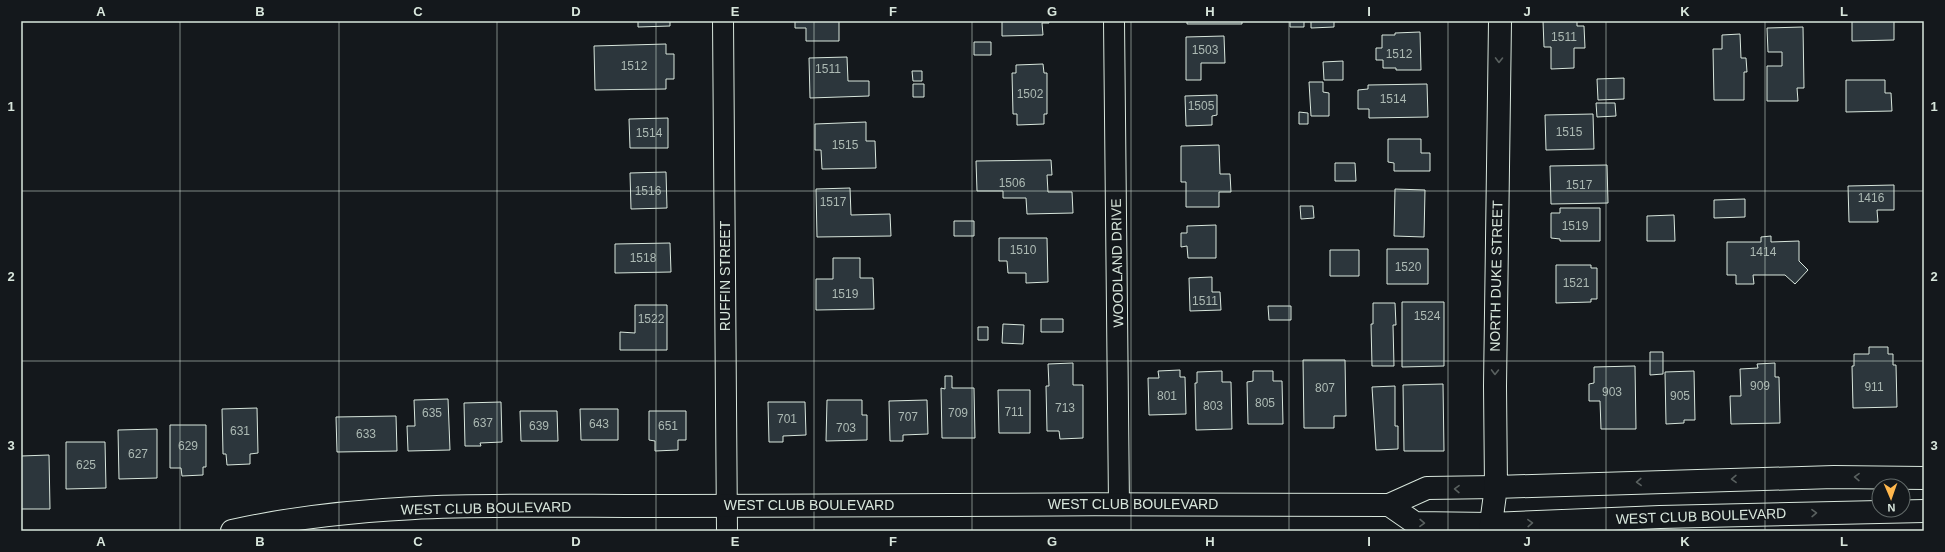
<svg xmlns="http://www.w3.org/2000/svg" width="1945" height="552" viewBox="0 0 1945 552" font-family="Arial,sans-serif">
<rect width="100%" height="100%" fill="#14181c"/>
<path fill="#2c363c" stroke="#d8e6dc" d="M638 21H670V26L638 27Z
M795 21H839V41H806V28H795Z
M1002 21H1049V23H1042L1043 35 1002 36Z
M1187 21H1242V24H1187Z
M1290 21H1304V27H1290Z
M1311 21H1334V27L1311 28Z
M1543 21H1577V26H1584L1585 48H1574V68L1551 69V47H1544Z
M1852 21H1894V40L1852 41Z
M1803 27 1804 88H1797L1798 101H1767V66H1782V52H1768L1767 28Z
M1420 32 1421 70H1396V68H1383V60H1376V48H1382V35H1395V33Z
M1740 34 1741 58H1746L1747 72H1744V100H1714L1713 49H1722V35Z
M1224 36 1225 63H1201V80H1186V37Z
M974 42H991V55H974Z
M666 44V54H674V79H666V89L595 90 594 46Z
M847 57 848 81H869V96L810 98 809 58Z
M1343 61V80H1324L1323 62Z
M1043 64 1044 73H1047V114H1044V124L1017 125V114H1013L1012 73H1016V65Z
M912 71H922V81H913Z
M1624 78V99L1598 100 1597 79Z
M1846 80H1885V93H1891L1892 111 1846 112Z
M1309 82H1323V92L1329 93V116H1311Z
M913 84H924V97H913Z
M1427 84 1428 117 1369 118V109H1358V90L1368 89V85Z
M1217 95V115L1212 116V125L1186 126 1185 96Z
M1596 103H1615L1616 116 1597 117Z
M1299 112 1308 113V124H1299Z
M1593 114 1594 149 1546 150 1545 115Z
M668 118V148H630L629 119Z
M866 122V141H875L876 168 822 169 821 150H815V124Z
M1388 139H1421V153H1430V171H1394V163L1388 162Z
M1219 145 1220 174H1230L1231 192H1219V207H1186V182H1181V146Z
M1051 160 1052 175H1047L1048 192H1072L1073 213 1027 214 1026 198H1003V191H977L976 161Z
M1335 163H1355L1356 181H1335Z
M1607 165 1608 203 1551 204 1550 166Z
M666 172 667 208 631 209 630 173Z
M1894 185V210H1877L1878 222H1849L1848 186Z
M850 188 851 215 890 214 891 236 817 237 816 189Z
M1395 189 1425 190 1424 237 1394 236Z
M1745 199V217L1714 218V200Z
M1300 206H1313L1314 218 1301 219Z
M1560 208H1600V241H1560V239L1551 238V213H1560Z
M1674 215 1675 241H1647V216Z
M954 221H974V236H954Z
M1216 225V258H1188L1187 246 1181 247V233H1187V226Z
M1771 236V242L1799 241V261L1808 270 1795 284 1785 275H1753L1754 284H1736V275H1727V242H1761V237Z
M999 238H1047L1048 282 1026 283V273H1008L1007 261H999Z
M670 243 671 272 615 273V244Z
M1387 249H1428V284H1387Z
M1330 250H1359V276H1330Z
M833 258H860V278H873L874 309 816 310V279H833Z
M1556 265H1591V268H1597V299H1591V302L1556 303Z
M1212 277V292H1220L1221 310 1190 311 1189 278Z
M1402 302H1444V366L1402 367Z
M1373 303H1395L1396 325H1393L1394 366H1372L1371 324H1373Z
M635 305H667V350H620V332L635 333Z
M1268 306H1291V320H1269Z
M1041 319H1063V332H1041Z
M1003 324 1024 325 1023 344 1002 343Z
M978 327H988V340H978Z
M1869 347H1888V354H1893V365H1896L1897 407 1853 408 1852 366H1854V354H1869Z
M1650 352H1663V374L1650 375Z
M1303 360H1345L1346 416H1334V428H1304Z
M1073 363V385H1083V438L1060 439 1059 431H1047L1046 386H1049L1048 364Z
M1775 363V377H1779L1780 423 1731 424 1730 396H1741L1740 369 1758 368 1757 364Z
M1635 366 1636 429H1601L1600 401H1589V384L1594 383V367Z
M1180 370V377H1185L1186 414 1149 415 1148 378H1159L1158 371Z
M1222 371V382H1231L1232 429 1196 430 1195 383H1197V372Z
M1253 371H1273V381H1282L1283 424H1248L1247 382 1253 381Z
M1694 371 1695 420H1684V423L1666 424 1665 372Z
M945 376H952V388H974L975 438H942L941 388 945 389Z
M1443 384 1444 451H1404L1403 385Z
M1395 386V426H1398V449L1376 450 1372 387Z
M998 390H1030V433H999Z
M448 399 450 450 408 451 407 426H415L414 400Z
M827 400H862V415H867V440L826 441Z
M927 400 928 434 903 435V441H890L889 401Z
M501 402 502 442 480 443 481 446H465L464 403Z
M768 402H805L806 435 783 436V442H769Z
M257 408 258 453 250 454V464L227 465 226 454H223L222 409Z
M580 409H618V440H581Z
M520 411H557L558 441H521Z
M649 411H686V440H678V450L655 451V441L649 440Z
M396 416 397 451 337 452 336 417Z
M170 425H206V467H203V475L182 476 181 468H170Z
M157 429V478L119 479 118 430Z
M66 442H105L106 488 66 489Z
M49 455 50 509H21V456Z"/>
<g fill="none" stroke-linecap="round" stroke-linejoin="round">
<g stroke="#d8e6dc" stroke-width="22">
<path id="minor" d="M723 21 727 531
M1114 21 1119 505"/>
</g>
<g stroke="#d8e6dc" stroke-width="24">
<path id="tertiary" d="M1389 505 1415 523 1491 524
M232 531C378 498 530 507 678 506 915 504 1152 504 1389 505L1427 488 1496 487"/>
</g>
<g stroke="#d8e6dc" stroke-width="24">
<path id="secondary" d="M1496 487 1834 477 1924 478
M1491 524 1660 517 1924 511
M1490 531 1496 487 1495 386 1500 21"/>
</g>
<use href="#minor" stroke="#14181c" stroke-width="20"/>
<use href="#tertiary" stroke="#14181c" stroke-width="22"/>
<use href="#secondary" stroke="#14181c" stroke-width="22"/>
</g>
<defs><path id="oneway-chevron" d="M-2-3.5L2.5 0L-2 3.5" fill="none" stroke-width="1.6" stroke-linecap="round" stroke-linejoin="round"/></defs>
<g stroke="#59605f">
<use href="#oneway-chevron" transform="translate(1499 60) rotate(91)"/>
<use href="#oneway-chevron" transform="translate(1495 372) rotate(91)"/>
<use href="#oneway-chevron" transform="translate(1857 477) rotate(-179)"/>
<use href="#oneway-chevron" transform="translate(1734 479) rotate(179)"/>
<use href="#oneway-chevron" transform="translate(1639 482) rotate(178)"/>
<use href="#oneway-chevron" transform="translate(1457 489) rotate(-179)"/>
<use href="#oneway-chevron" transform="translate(1814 513) rotate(-1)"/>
<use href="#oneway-chevron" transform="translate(1422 523) rotate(1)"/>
<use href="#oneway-chevron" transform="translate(1530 523) rotate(-2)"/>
</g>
<path fill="none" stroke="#d8e6dc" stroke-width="1" stroke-opacity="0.55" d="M180 21V531M339 21V531M497 21V531M656 21V531M814 21V531M972 21V531M1131 21V531M1289 21V531M1448 21V531M1606 21V531M1765 21V531M21 191H1924M21 361H1924"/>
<g text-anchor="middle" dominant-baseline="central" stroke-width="3" stroke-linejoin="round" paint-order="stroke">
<g font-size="12" fill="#adbab4">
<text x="1564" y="37">1511</text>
<text x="1205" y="50">1503</text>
<text x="1399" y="54">1512</text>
<text x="634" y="66">1512</text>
<text x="828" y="69">1511</text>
<text x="1030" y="94">1502</text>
<text x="1393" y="99">1514</text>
<text x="1201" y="106">1505</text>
<text x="1569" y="132">1515</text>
<text x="649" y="133">1514</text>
<text x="845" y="145">1515</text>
<text x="1012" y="183">1506</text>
<text x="1579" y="185">1517</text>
<text x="648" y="191">1516</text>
<text x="1871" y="198">1416</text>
<text x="833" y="202">1517</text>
<text x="1575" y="226">1519</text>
<text x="1023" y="250">1510</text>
<text x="1763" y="252">1414</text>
<text x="643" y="258">1518</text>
<text x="1408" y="267">1520</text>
<text x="1576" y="283">1521</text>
<text x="845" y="294">1519</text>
<text x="1205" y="301">1511</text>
<text x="1427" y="316">1524</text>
<text x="651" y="319">1522</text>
<text x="1760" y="386">909</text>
<text x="1874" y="387">911</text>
<text x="1325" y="388">807</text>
<text x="1612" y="392">903</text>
<text x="1167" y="396">801</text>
<text x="1680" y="396">905</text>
<text x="1265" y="403">805</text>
<text x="1213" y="406">803</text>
<text x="1065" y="408">713</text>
<text x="1014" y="412">711</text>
<text x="432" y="413">635</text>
<text x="958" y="413">709</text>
<text x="908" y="417">707</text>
<text x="787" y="419">701</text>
<text x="483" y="423">637</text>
<text x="599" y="424">643</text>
<text x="539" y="426">639</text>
<text x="668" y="426">651</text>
<text x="846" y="428">703</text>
<text x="240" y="431">631</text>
<text x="366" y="434">633</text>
<text x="188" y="446">629</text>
<text x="138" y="454">627</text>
<text x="86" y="465">625</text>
</g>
<g font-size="14" fill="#d8e6dc" stroke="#14181c">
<text transform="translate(1117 263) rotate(-91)">WOODLAND DRIVE</text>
<text transform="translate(725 276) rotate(-90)">RUFFIN STREET</text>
<text transform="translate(1496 276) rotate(-89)">NORTH DUKE STREET</text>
<text x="1133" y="504">WEST CLUB BOULEVARD</text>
<text x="809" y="505">WEST CLUB BOULEVARD</text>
<text transform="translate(486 508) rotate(-1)">WEST CLUB BOULEVARD</text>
<text transform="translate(1701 516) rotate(-2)">WEST CLUB BOULEVARD</text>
</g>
</g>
<rect width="1945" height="552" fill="none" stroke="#14181c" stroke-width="44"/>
<g transform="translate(1891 498) rotate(178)"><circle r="19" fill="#14181c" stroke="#626a69"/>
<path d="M0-3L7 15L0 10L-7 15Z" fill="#ffb74d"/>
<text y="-6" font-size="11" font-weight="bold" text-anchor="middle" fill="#d8e6dc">N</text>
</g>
<rect x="22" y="22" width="1901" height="508" fill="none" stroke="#d8e6dc" stroke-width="1.5"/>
<g font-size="13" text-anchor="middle" font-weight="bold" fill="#d8e6dc">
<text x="101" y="16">A</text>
<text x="260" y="16">B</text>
<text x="418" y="16">C</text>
<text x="576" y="16">D</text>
<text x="735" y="16">E</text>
<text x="893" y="16">F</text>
<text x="1052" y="16">G</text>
<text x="1210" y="16">H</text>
<text x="1369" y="16">I</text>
<text x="1527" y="16">J</text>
<text x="1685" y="16">K</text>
<text x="1844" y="16">L</text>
<text x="11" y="111">1</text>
<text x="1934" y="111">1</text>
<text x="11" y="281">2</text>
<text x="1934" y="281">2</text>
<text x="11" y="450">3</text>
<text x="1934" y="450">3</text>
<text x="101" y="546">A</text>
<text x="260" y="546">B</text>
<text x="418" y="546">C</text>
<text x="576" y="546">D</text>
<text x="735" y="546">E</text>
<text x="893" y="546">F</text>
<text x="1052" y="546">G</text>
<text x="1210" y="546">H</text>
<text x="1369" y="546">I</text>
<text x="1527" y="546">J</text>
<text x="1685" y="546">K</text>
<text x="1844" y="546">L</text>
</g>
</svg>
